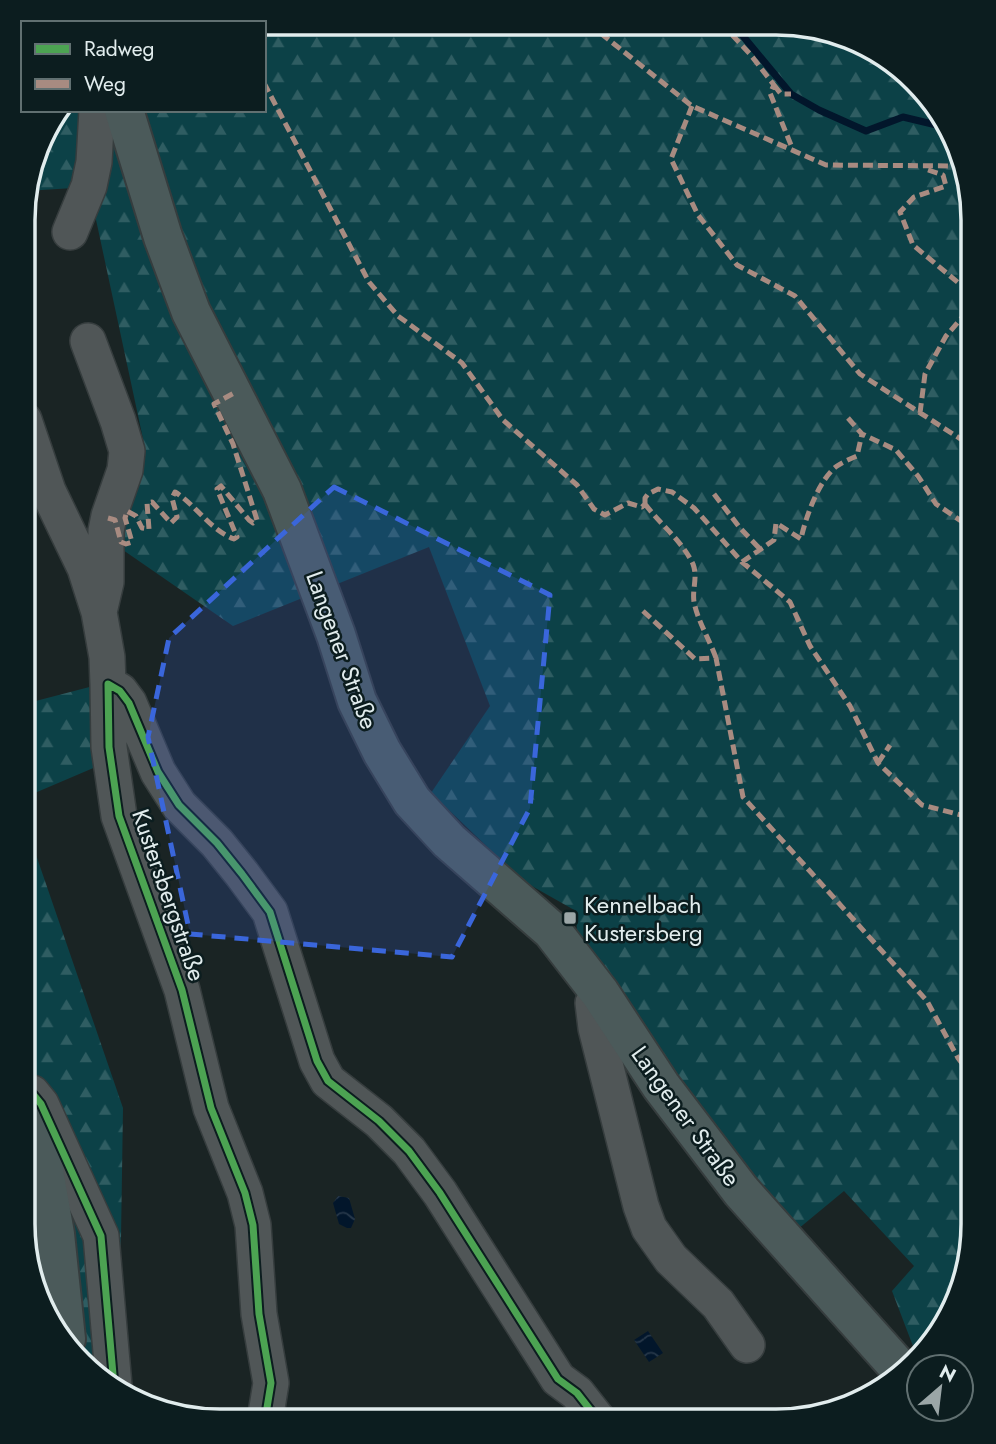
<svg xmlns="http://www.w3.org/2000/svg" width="996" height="1444" viewBox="0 0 996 1444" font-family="Jost,sans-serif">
<defs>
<pattern id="green-dots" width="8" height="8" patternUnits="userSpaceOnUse" patternTransform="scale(1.75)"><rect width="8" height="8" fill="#0c4147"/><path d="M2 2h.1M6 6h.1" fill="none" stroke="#2f5d62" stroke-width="1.8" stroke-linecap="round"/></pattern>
<pattern id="forest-firs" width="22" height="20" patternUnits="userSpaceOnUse" patternTransform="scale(1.75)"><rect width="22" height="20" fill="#0c4147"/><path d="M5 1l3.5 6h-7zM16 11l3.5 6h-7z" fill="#2f5d62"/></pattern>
<pattern id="water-waves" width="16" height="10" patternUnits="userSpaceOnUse" patternTransform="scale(1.75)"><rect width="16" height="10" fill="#02162b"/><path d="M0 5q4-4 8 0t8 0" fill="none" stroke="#27384a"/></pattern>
</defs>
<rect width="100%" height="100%" fill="#1a2424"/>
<path fill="url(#green-dots)" d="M23 1139 54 1325 43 1311 23 1224Z"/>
<path fill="url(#forest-firs)" d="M264 23 802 24 896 63 953 133 973 220V1237L940 1334 916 1354 892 1291 914 1266 844 1191 792 1234 745 1181 577 933 576 911 523 881 431 793 490 706 429 547 233 626 123 550 118 512 145 448 89 187 26 191 49 122 59 110H264Z
M101 684 98 766 23 798 24 697 28 703Z
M23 817 123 1108 120 1303 100 1381 80 1356 69 1252 57 1173 23 1068Z"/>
<path fill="url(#water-waves)" d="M338 1196 349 1198 355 1219 351 1228H347L339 1224 333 1203Z
M648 1331 663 1353 649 1362 634 1340Z"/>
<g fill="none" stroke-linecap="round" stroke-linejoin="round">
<path stroke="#02162b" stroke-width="7" d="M733 24 791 94 819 110 866 131 903 117 949 128"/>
<g stroke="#363d3e" stroke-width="38">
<path id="minor" d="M70 232 89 186 94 162 97 110
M88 341 118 421 127 451 125 470 109 516 106 531V582L99 612
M24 420 48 491 85 568 99 612 107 657 108 684
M600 993 593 1003 596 1028 641 1206 649 1228 671 1259 718 1304 747 1345
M23 1091 32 1093 41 1104 101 1236 114 1386
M265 1420 271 1383 259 1314 253 1225 245 1193 211 1108 182 990 119 816 109 747 108 684 120 691 129 703 158 772 179 805 217 843 242 874 270 912 317 1061 328 1081 379 1121 409 1151 440 1193 558 1379 577 1393 599 1421"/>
</g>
<g stroke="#363d3e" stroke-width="42">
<path id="major" d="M124 110 163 237 191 312 282 490 336 635 357 701 382 752 412 801 449 841 552 931 600 993 661 1086 741 1191 900 1369
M23 1105 44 1171 55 1234 66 1339"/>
</g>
<use href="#minor" stroke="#505657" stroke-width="35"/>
<use href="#major" stroke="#4b5a5a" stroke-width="38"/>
<path stroke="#a88b81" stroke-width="5" stroke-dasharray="10 5" stroke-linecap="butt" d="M589 24 692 106 826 165 961 166
M722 24 750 54 774 85 770 93 793 150
M264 83 369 282 398 316 462 363 503 420 577 485 594 509 605 515 628 503 642 507 645 504
M774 85 781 94H791
M692 106 671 159 698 215 737 265 795 296 860 374 973 447
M928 170 943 175 946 186 914 197 900 212 913 245 973 295
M920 413 925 374 946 336 973 305
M848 418 862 434 896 450 918 476 936 504 973 529
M714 494 740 528 761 550
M645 504V498L648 494 658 489 672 492 694 508 742 562 790 602 810 646 850 706 878 763 922 805 961 815 973 822
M645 504C661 525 682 541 693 564 698 577 692 589 694 602 697 619 710 641 716 658
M108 518 115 520 121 542 126 544 132 542 125 518 127 511 136 516 142 528 149 529 147 503 152 502 171 523 177 517 172 498 175 492C196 505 209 529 234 539L237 537 217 489 221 486 249 520 253 523 257 520 233 444 214 404 234 393
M742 562 774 540 776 523 801 539C805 519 819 479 837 466 843 462 850 459 857 456L862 434
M643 611 695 659 716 658 743 797 927 1001 958 1058 973 1078
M878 763 890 745"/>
<g stroke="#0c1d1f" stroke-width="11">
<path id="cycleway" d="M23 1091 32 1093 41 1104 101 1236 114 1386
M265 1420 271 1383 259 1314 253 1225 245 1193 211 1108 182 990 119 816 109 747 108 684 120 691 129 703 158 772 179 805 217 843 242 874 270 912 317 1061 328 1081 379 1121 409 1151 440 1193 558 1379 577 1393 599 1421"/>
</g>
<use href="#cycleway" stroke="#4ca352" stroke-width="7"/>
</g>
<path fill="#3a66db" fill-opacity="0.2" stroke="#3a66db" stroke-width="5" stroke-dasharray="14 9" stroke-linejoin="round" d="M334 487 550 595 530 808 452 957 190 934 148 737 169 638Z"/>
<rect fill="#9ba6a7" stroke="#0c1d1f" stroke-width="2.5" x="563" y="911" width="14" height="14" rx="3.5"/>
<g text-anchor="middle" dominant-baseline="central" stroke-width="5" stroke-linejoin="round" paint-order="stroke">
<g font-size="24" fill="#e1eced" stroke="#0c1d1f">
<text transform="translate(342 650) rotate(70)">Langener Straße</text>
<text transform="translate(169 895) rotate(71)">Kustersbergstraße</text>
<text transform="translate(686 1116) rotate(54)">Langener Straße</text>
</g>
<g font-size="24" fill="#e1eced" stroke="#0c1d1f" text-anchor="start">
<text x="584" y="904">Kennelbach<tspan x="584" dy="28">Kustersberg</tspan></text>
</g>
</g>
<path d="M0 0H996V1444H0ZM220 35H776A185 185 0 0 1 961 220V1224A185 185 0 0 1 776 1409H220A185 185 0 0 1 35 1224V220A185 185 0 0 1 220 35Z" fill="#0c1d1f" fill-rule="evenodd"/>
<path fill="none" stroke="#e1eced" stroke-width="3.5" d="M220 35H776A185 185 0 0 1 961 220V1224A185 185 0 0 1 776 1409H220A185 185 0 0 1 35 1224V220A185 185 0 0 1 220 35Z"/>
<rect x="21" y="21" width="245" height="91" fill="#0c1d1f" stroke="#617071" stroke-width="2"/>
<rect x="35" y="44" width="35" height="10" fill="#4ca352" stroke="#617071" stroke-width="2"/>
<text x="84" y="56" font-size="21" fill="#e1eced">Radweg</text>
<rect x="35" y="79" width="35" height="10" fill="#a88b81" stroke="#617071" stroke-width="2"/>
<text x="84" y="91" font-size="21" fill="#e1eced">Weg</text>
<g transform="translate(940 1388) rotate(28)"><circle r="33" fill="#0c1d1f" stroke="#617071" stroke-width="2"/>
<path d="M0-5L12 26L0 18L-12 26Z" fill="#9ba6a7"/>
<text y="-10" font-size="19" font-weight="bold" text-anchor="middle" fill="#e1eced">N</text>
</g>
</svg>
